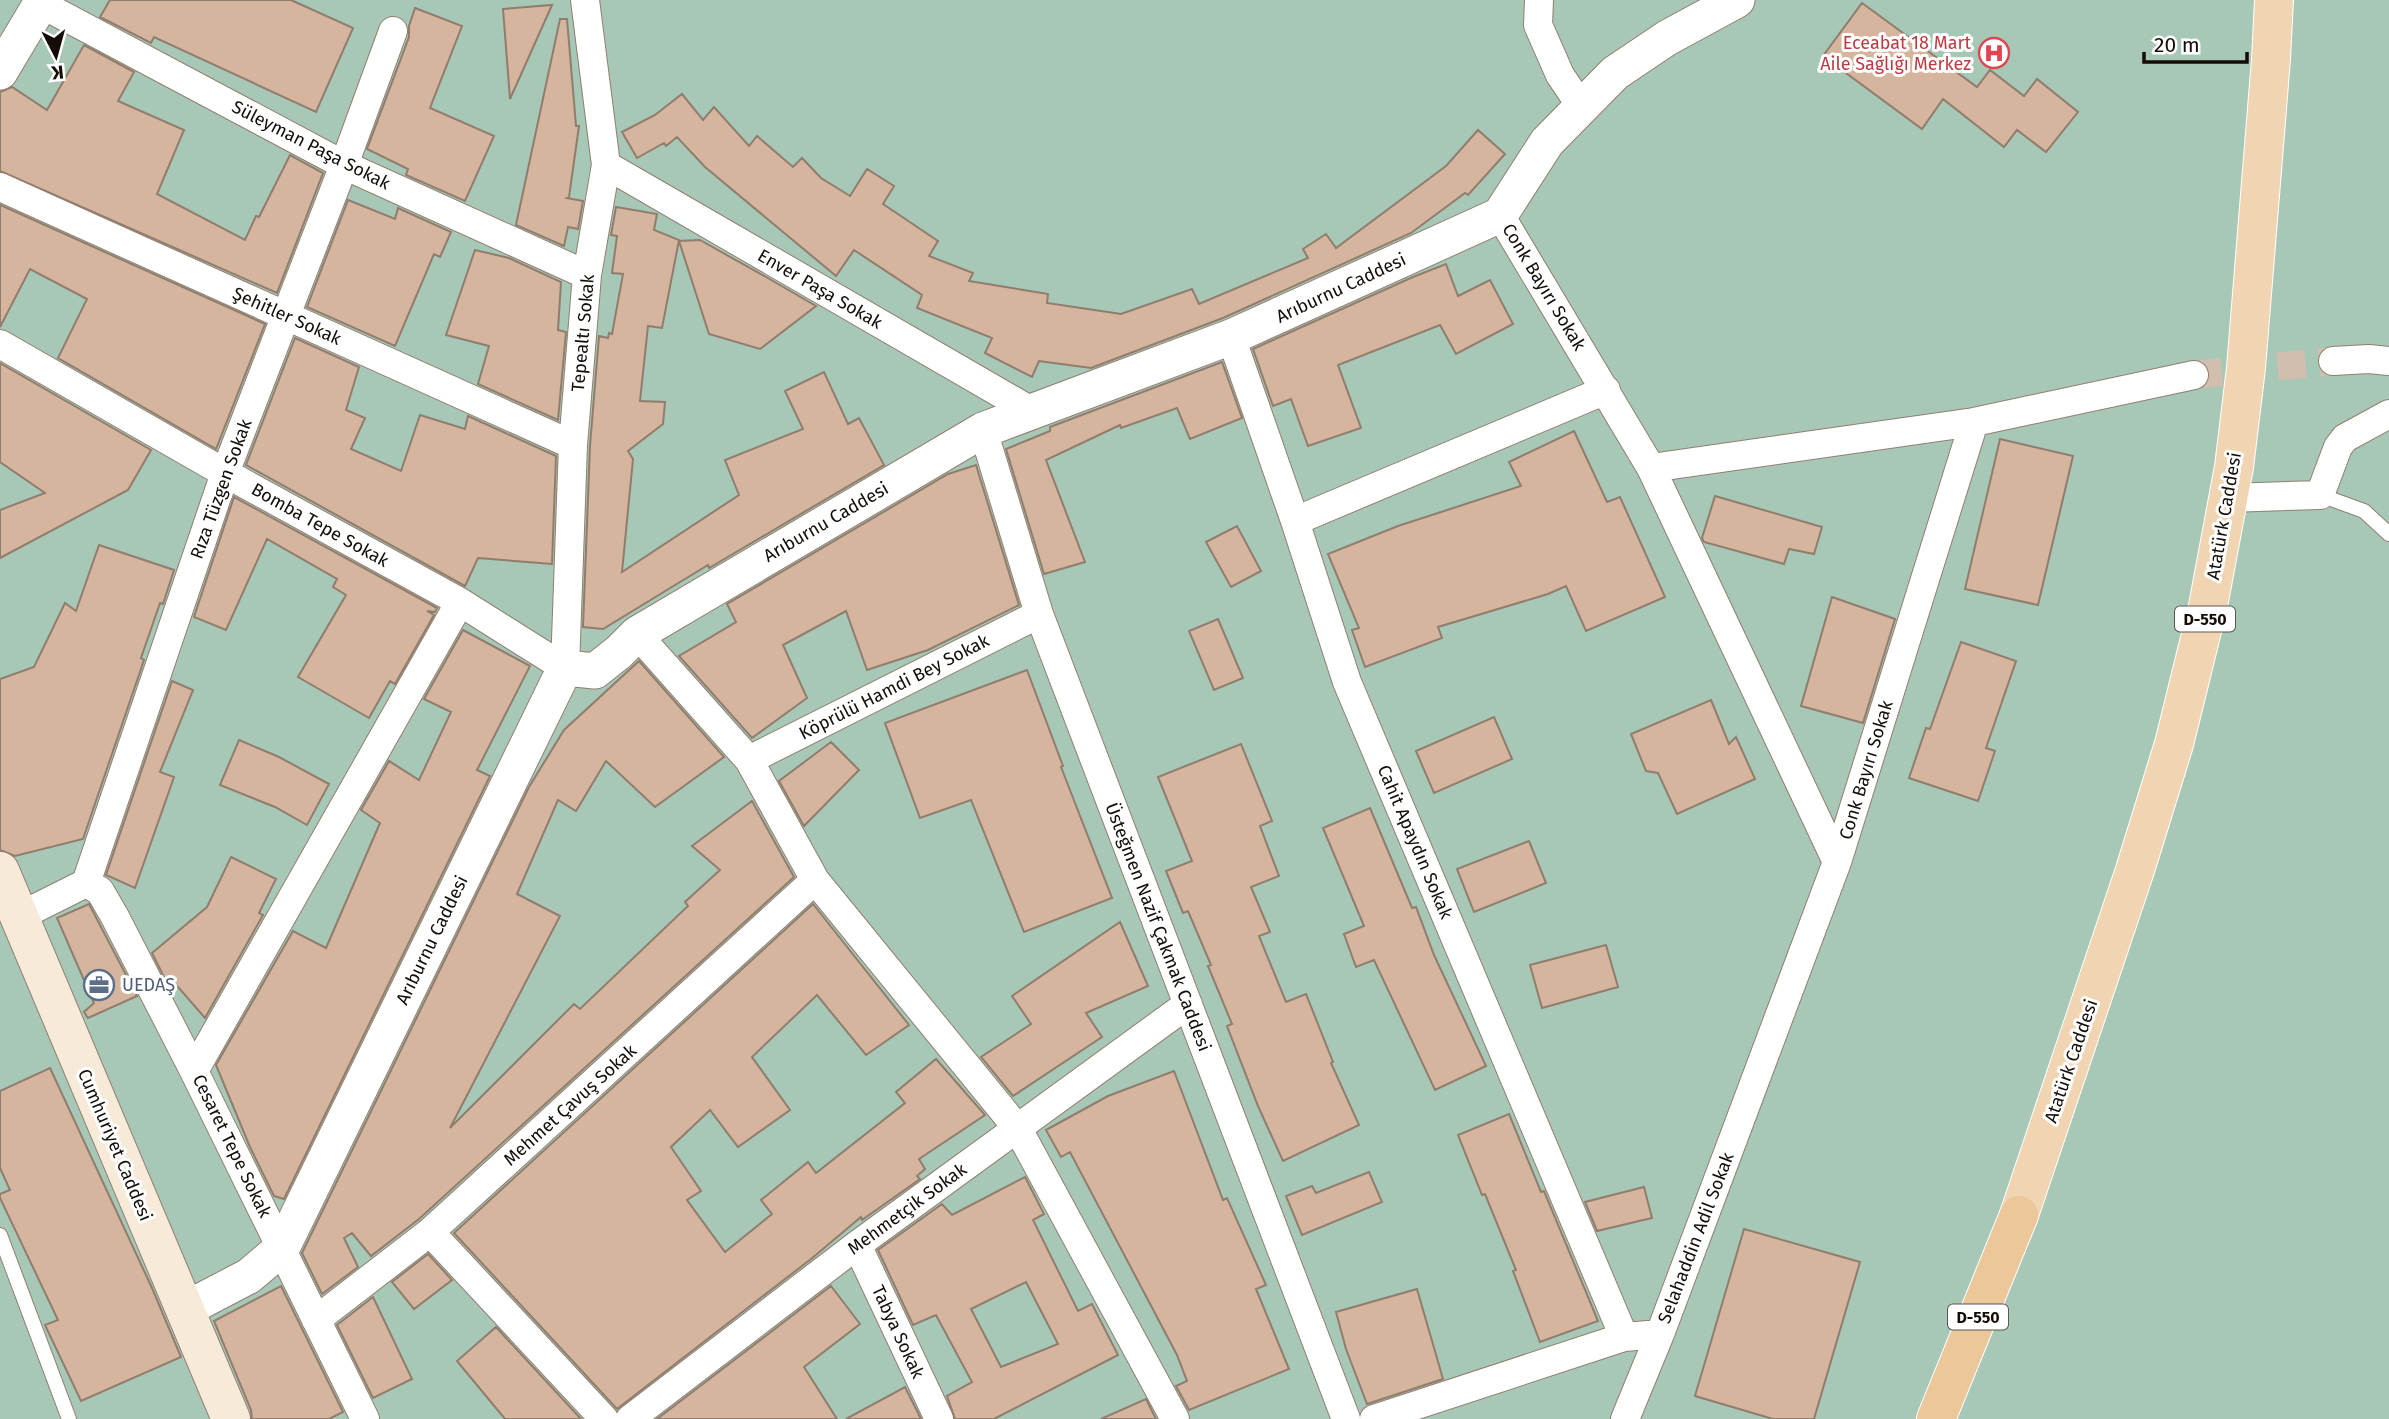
<svg xmlns="http://www.w3.org/2000/svg" width="2389" height="1419" viewBox="0 0 2389 1419" font-family="'Fira Sans',sans-serif">
<rect width="100%" height="100%" fill="#f4ddcc"/>
<path fill="#a7c7b7" d="M0 0H2389V1419H0Z"/>
<path fill="#d5b59d" stroke="#917d6e" stroke-width="2" fill-rule="evenodd" d="M110 0H291L353 28 316 112 154 37 151 43 100 17Z
M1862 3 1977 87 1990 70 2024 96 2037 79 2078 112 2046 152 2017 130 2004 147 1943 99 1922 129 1823 56Z
M552 5 510 99 503 9Z
M415 8 462 26 430 108 494 136 465 201 406 175 408 169 367 149 409 37V26Z
M560 19H567L576 126H579L569 197 567 198 583 201 578 229 568 227 564 246 516 225Z
M84 45 134 72 118 101 184 130 157 194 245 240 256 216 259 217 290 155 323 173 277 293 0 171V92L12 87 47 110Z
M682 94 703 120 714 107 749 146 757 136 793 167 802 158 821 178 850 196 867 169 894 186 883 204 938 241 929 256 973 273 969 281 1048 294 1047 303 1121 314 1192 289 1199 304 1308 258 1303 249 1326 234 1336 248 1446 166 1478 130 1505 154 1468 195 1465 193 1411 233 1223 318 1091 368 1039 361 1032 377 985 353 992 338 917 308 922 295 854 250 836 276 705 167 677 137 666 146 664 143 637 158 622 132 655 115Z
M348 200 395 219 398 208 451 232 440 257 434 254 395 346 307 307Z
M0 205 265 324 216 449 58 358 87 299 30 269 0 327Z
M616 207 657 214 654 230 679 240 662 328 648 326 640 401 665 402 663 424 628 451 633 459 622 572 739 495 725 460 803 429 785 391 824 372 848 424 859 418 884 465 709 568 708 565 603 629 583 627 590 446 599 336 608 338 609 333 612 334 623 274 612 273 617 236 611 235Z
M700 240 766 277 816 306 760 349 709 334 679 241Z
M475 250 509 258 561 282 558 330 566 332 558 420 478 384 489 346 446 335Z
M1446 264 1458 296 1490 280 1513 324 1456 354 1440 325 1338 365 1361 428 1308 446 1291 399 1273 406 1253 349 1413 277Z
M295 338 359 367 346 410 365 418 351 449 401 471 420 415 465 429 468 416 556 456 552 564 478 558 465 586 246 465Z
M1222 362 1242 418 1190 439 1177 408 1121 428 1120 425 1046 460 1085 562 1044 574 1006 449 1050 431V427Z
M0 363 151 450 128 490 0 558V510L45 493 0 462Z
M1574 431 1607 502 1620 497 1665 597 1586 631 1566 586 1548 594 1438 627 1442 638 1365 667 1352 630 1359 628 1328 554 1398 526 1521 486 1509 462Z
M2000 439 2073 456 2038 605 1965 589Z
M976 465 1019 605 928 650 867 670 846 611 783 645 807 698 752 738 679 656 736 622 727 604 948 474Z
M1715 496 1822 527 1814 554 1789 549 1784 564 1704 542 1702 538Z
M234 497 437 608 435 612 427 611 434 615 395 684 390 681 369 718 298 677 346 595 333 587 337 579 267 539 226 630 194 617Z
M1237 526 1261 571 1231 587 1206 542Z
M99 545 174 570 163 604 160 603 141 658 144 660 83 839 15 856 0 850V679L34 667 65 603 76 611Z
M1832 597 1895 619 1863 723 1801 706Z
M1218 619 1243 678 1214 690 1189 631Z
M463 630 530 666 477 770 490 776 284 1199 274 1196 250 1147 216 1065 293 931 326 948 380 823 361 810 389 761 419 780 451 712 424 699Z
M1961 642 2016 661 1986 748 1995 751 1978 801 1909 778 1926 728 1930 729Z
M639 661 724 757 655 807 606 761 576 811 558 800 517 894 560 916 450 1128 574 1004 580 1009 688 906 685 902 720 870 692 846 752 801 794 877 419 1219 371 1256 352 1233 344 1238 358 1267 322 1294 302 1253 529 787 564 730Z
M1027 670 1063 766 1061 767 1112 898 1024 932 971 800 920 818 885 723Z
M172 681 193 690 160 772 174 777 135 888 106 875Z
M1711 700 1729 744 1736 737 1755 779 1677 814 1658 773 1646 771 1631 734Z
M1494 717 1512 759 1434 793 1416 751Z
M239 740 279 757 329 784 307 825 275 807 220 785Z
M831 742 859 770 804 826 779 781Z
M1241 744 1272 821 1260 826 1279 876 1251 887 1270 932 1259 936 1286 1002 1306 994 1333 1062 1331 1063 1359 1125 1283 1161 1258 1106 1227 1026 1232 1024 1208 966 1211 965 1188 911 1183 913 1166 871 1192 861 1158 777Z
M1370 808 1412 908 1416 907 1434 955 1486 1066 1435 1090 1374 960 1356 967 1344 934 1364 926 1323 828Z
M1529 841 1546 883 1474 912 1457 869Z
M231 857 276 879 259 913 263 915 205 1018 172 980 167 983 152 953 207 907Z
M89 904 137 996 88 1018 84 1012 94 1003 57 918Z
M813 904 909 1025 866 1055 817 995 752 1057 790 1110 738 1147 710 1110 671 1147 701 1191 687 1200 725 1252 772 1214 761 1200 808 1162 816 1173 905 1103 896 1092 936 1059 985 1115 919 1159 925 1169 917 1176 920 1179 862 1220 861 1217 811 1259 617 1409 454 1233Z
M1120 922 1148 986 1086 1013 1102 1037 1013 1096 981 1057 1031 1024 1012 996Z
M1606 945 1618 987 1542 1008 1530 965Z
M50 1068 152 1288 181 1357 81 1401 45 1325 58 1320 0 1198V1194L10 1190 0 1168V1091Z
M1174 1071 1223 1200 1227 1198 1266 1285 1256 1289 1289 1369 1189 1410 1176 1386 1187 1381 1177 1355 1070 1152 1061 1157 1046 1130 1108 1096Z
M1509 1114 1541 1192 1544 1191 1598 1321 1540 1342 1513 1271 1516 1270 1485 1194 1482 1195 1458 1135Z
M1369 1172 1382 1202 1302 1235 1286 1196 1312 1186 1316 1193Z
M1025 1177 1044 1214 1033 1220 1078 1311 1092 1304 1118 1355 994 1419H955L947 1396 972 1382 936 1315 913 1325 878 1250 942 1204 952 1215ZM1026 1282 1058 1344 1001 1367 971 1309Z
M1644 1187 1652 1218 1597 1231 1585 1202Z
M1744 1229 1860 1262 1814 1419H1773L1695 1396Z
M428 1254 452 1280 414 1309 392 1282Z
M281 1286 343 1412 329 1419H252L251 1410 214 1321Z
M831 1286 860 1324 804 1367 837 1419H657Z
M1417 1289 1443 1379 1367 1404 1346 1349 1336 1312Z
M373 1297 412 1379 373 1398 337 1325Z
M496 1327 581 1419H505L457 1361Z
M905 1387 921 1419H846Z
M1146 1399 1156 1419H1101Z"/>
<g fill="none" stroke-linecap="round" stroke-linejoin="round">
<path stroke="#d2beae" stroke-width="28" stroke-dasharray="28 14" stroke-linecap="butt" d="M2194 375 2333 361"/>
<g stroke="#927e6f" stroke-width="16">
<path id="service" d="M2320 495 2364 511 2389 534
M0 1235 69 1419"/>
</g>
<g stroke="#927e6f" stroke-width="30">
<path id="minor" d="M1539 0 1538 25 1560 75 1581 106
M41 4 344 165 587 275
M606 165 1033 412
M0 187 573 445
M1500 215 1651 468 1837 862
M1231 337 1295 521 1347 682 1624 1337
M0 344 225 473 460 602 565 668
M2333 361 2369 359 2389 361
M983 430 1039 614 1346 1419
M1651 468 1974 422 2194 375
M2228 498 2320 495 2338 447 2345 438 2389 414
M1295 521 1606 390
M637 634 749 760 815 880 1018 1129 1175 1419
M565 668 573 445 587 275 606 165 585 0
M749 760 1039 614
M86 883 100 891 115 917 194 1071 365 1419
M20 916 86 883 225 473 344 165 393 31
M194 1071 460 602
M430 1232 604 1419
M857 1245 939 1419
M316 1320 430 1232 815 880
M630 1419 857 1245 1188 1004
M1374 1419 1624 1337 1660 1334 1837 862 1974 422
M1625 1419 1660 1334"/>
</g>
<g stroke="#927e6f" stroke-width="37">
<path id="tertiary" d="M0 72 43 0
M184 1310 249 1276 282 1248 565 668 595 671 619 652 637 634 983 430 1231 337 1500 215 1547 142 1615 73 1667 38 1737 0"/>
</g>
<g stroke="#927e6f" stroke-width="40">
<path id="secondary" d="M0 871 231 1419"/>
</g>
<g stroke="#fff" stroke-width="40">
<path id="primary" d="M2019 1215 2135 870 2174 744 2208 606 2234 467 2246 368 2271 59 2274 0"/>
</g>
<g stroke="#fff" stroke-width="40">
<path id="trunk" d="M1936 1419 2019 1215"/>
</g>
<use href="#service" stroke="#fff" stroke-width="14"/>
<use href="#minor" stroke="#fff" stroke-width="28"/>
<use href="#tertiary" stroke="#fff" stroke-width="35"/>
<use href="#secondary" stroke="#f8ead9" stroke-width="38"/>
<use href="#primary" stroke="#f1d5b3" stroke-width="38"/>
<use href="#trunk" stroke="#ecc79a" stroke-width="38"/>
</g>
<defs>
<g id="hospital-ring" transform="scale(1.575)"><circle r="9.5" fill="#fff" stroke="#e0444e" stroke-width="1.5"/><path d="M-5-5h3v3.5h4V-5h3V5h-3V1.5h-4V5h-3Z" fill="#e0444e"/></g>
<g id="office-ring" transform="scale(1.575)"><circle r="9.5" fill="#fff" stroke="#5c6f8a" stroke-width="1.5"/><path d="M-6-3h4V-5.5h4V-3h4V5H-6ZM-1-4.5V-3h2v-1.5ZM-6 0V1H6V0Z" fill="#5c6f8a"/></g>
</defs>
<g fill-rule="evenodd">
<use href="#hospital-ring" x="1994" y="53"/>
<use href="#office-ring" x="99" y="985"/>
</g>
<g text-anchor="middle" dominant-baseline="central" stroke-width="6" stroke-linejoin="round" paint-order="stroke">
<g fill="#fff" stroke="#5a5651" stroke-width="2">
<rect x="2175" y="606.5" width="60" height="25" rx="5"/>
<rect x="1948" y="1304.5" width="60" height="25" rx="5"/>
</g>
<g font-size="16" font-weight="bold" fill="#140d07">
<text x="2205" y="619">D-550</text>
<text x="1978" y="1317">D-550</text>
</g>
<g font-size="18" fill="#be3a42" stroke="#fff" text-anchor="end">
<text x="1971" y="43">Eceabat 18 Mart<tspan x="1971" dy="21">Aile Sağlığı Merkez</tspan></text>
</g>
<g font-size="18" fill="#140d07" stroke="#fff">
<text transform="translate(311 145) rotate(27)">Süleyman Paşa Sokak</text>
<text transform="translate(1544 287) rotate(59)">Conk Bayırı Sokak</text>
<text transform="translate(1341 288) rotate(-25)">Arıburnu Caddesi</text>
<text transform="translate(820 289) rotate(30)">Enver Paşa Sokak</text>
<text transform="translate(287 316) rotate(24)">Şehitler Sokak</text>
<text transform="translate(583 333) rotate(-85)">Tepealtı Sokak</text>
<text transform="translate(221 489) rotate(-70)">Rıza Tüzgen Sokak</text>
<text transform="translate(2224 516) rotate(-80)">Atatürk Caddesi</text>
<text transform="translate(826 522) rotate(-30)">Arıburnu Caddesi</text>
<text transform="translate(320 525) rotate(29)">Bomba Tepe Sokak</text>
<text transform="translate(894 687) rotate(-27)">Köprülü Hamdi Bey Sokak</text>
<text transform="translate(1866 770) rotate(-73)">Conk Bayırı Sokak</text>
<text transform="translate(1415 842) rotate(67)">Cahit Apaydın Sokak</text>
<text transform="translate(1158 927) rotate(69)">Üsteğmen Nazif Çakmak Caddesi</text>
<text transform="translate(432 940) rotate(-64)">Arıburnu Caddesi</text>
<text transform="translate(2071 1061) rotate(-71)">Atatürk Caddesi</text>
<text transform="translate(570 1105) rotate(-42)">Mehmet Çavuş Sokak</text>
<text transform="translate(115 1145) rotate(67)">Cumhuriyet Caddesi</text>
<text transform="translate(232 1146) rotate(64)">Cesaret Tepe Sokak</text>
<text transform="translate(907 1209) rotate(-36)">Mehmetçik Sokak</text>
<text transform="translate(1696 1238) rotate(-69)">Selahaddin Adil Sokak</text>
<text transform="translate(898 1332) rotate(65)">Tabya Sokak</text>
</g>
<g font-size="18" fill="#4e5e75" stroke="#fff" text-anchor="start">
<text x="122" y="985">UEDAŞ</text>
</g>
</g>
<g transform="translate(56 56) rotate(174)" stroke="#ffffff" stroke-width="5" paint-order="stroke">
<path d="M0-5L12 26L0 18L-12 26Z" fill="#140d07"/>
<text y="-10" font-size="19" font-weight="bold" text-anchor="middle" fill="#140d07">K</text>
</g>
<path d="M2144 52v10h103v-10" fill="none" stroke="#140d07" stroke-width="3.5"/>
<text x="2154" y="52" font-size="21" fill="#140d07" stroke="#ffffff" stroke-width="5" paint-order="stroke">20 m</text>
</svg>
